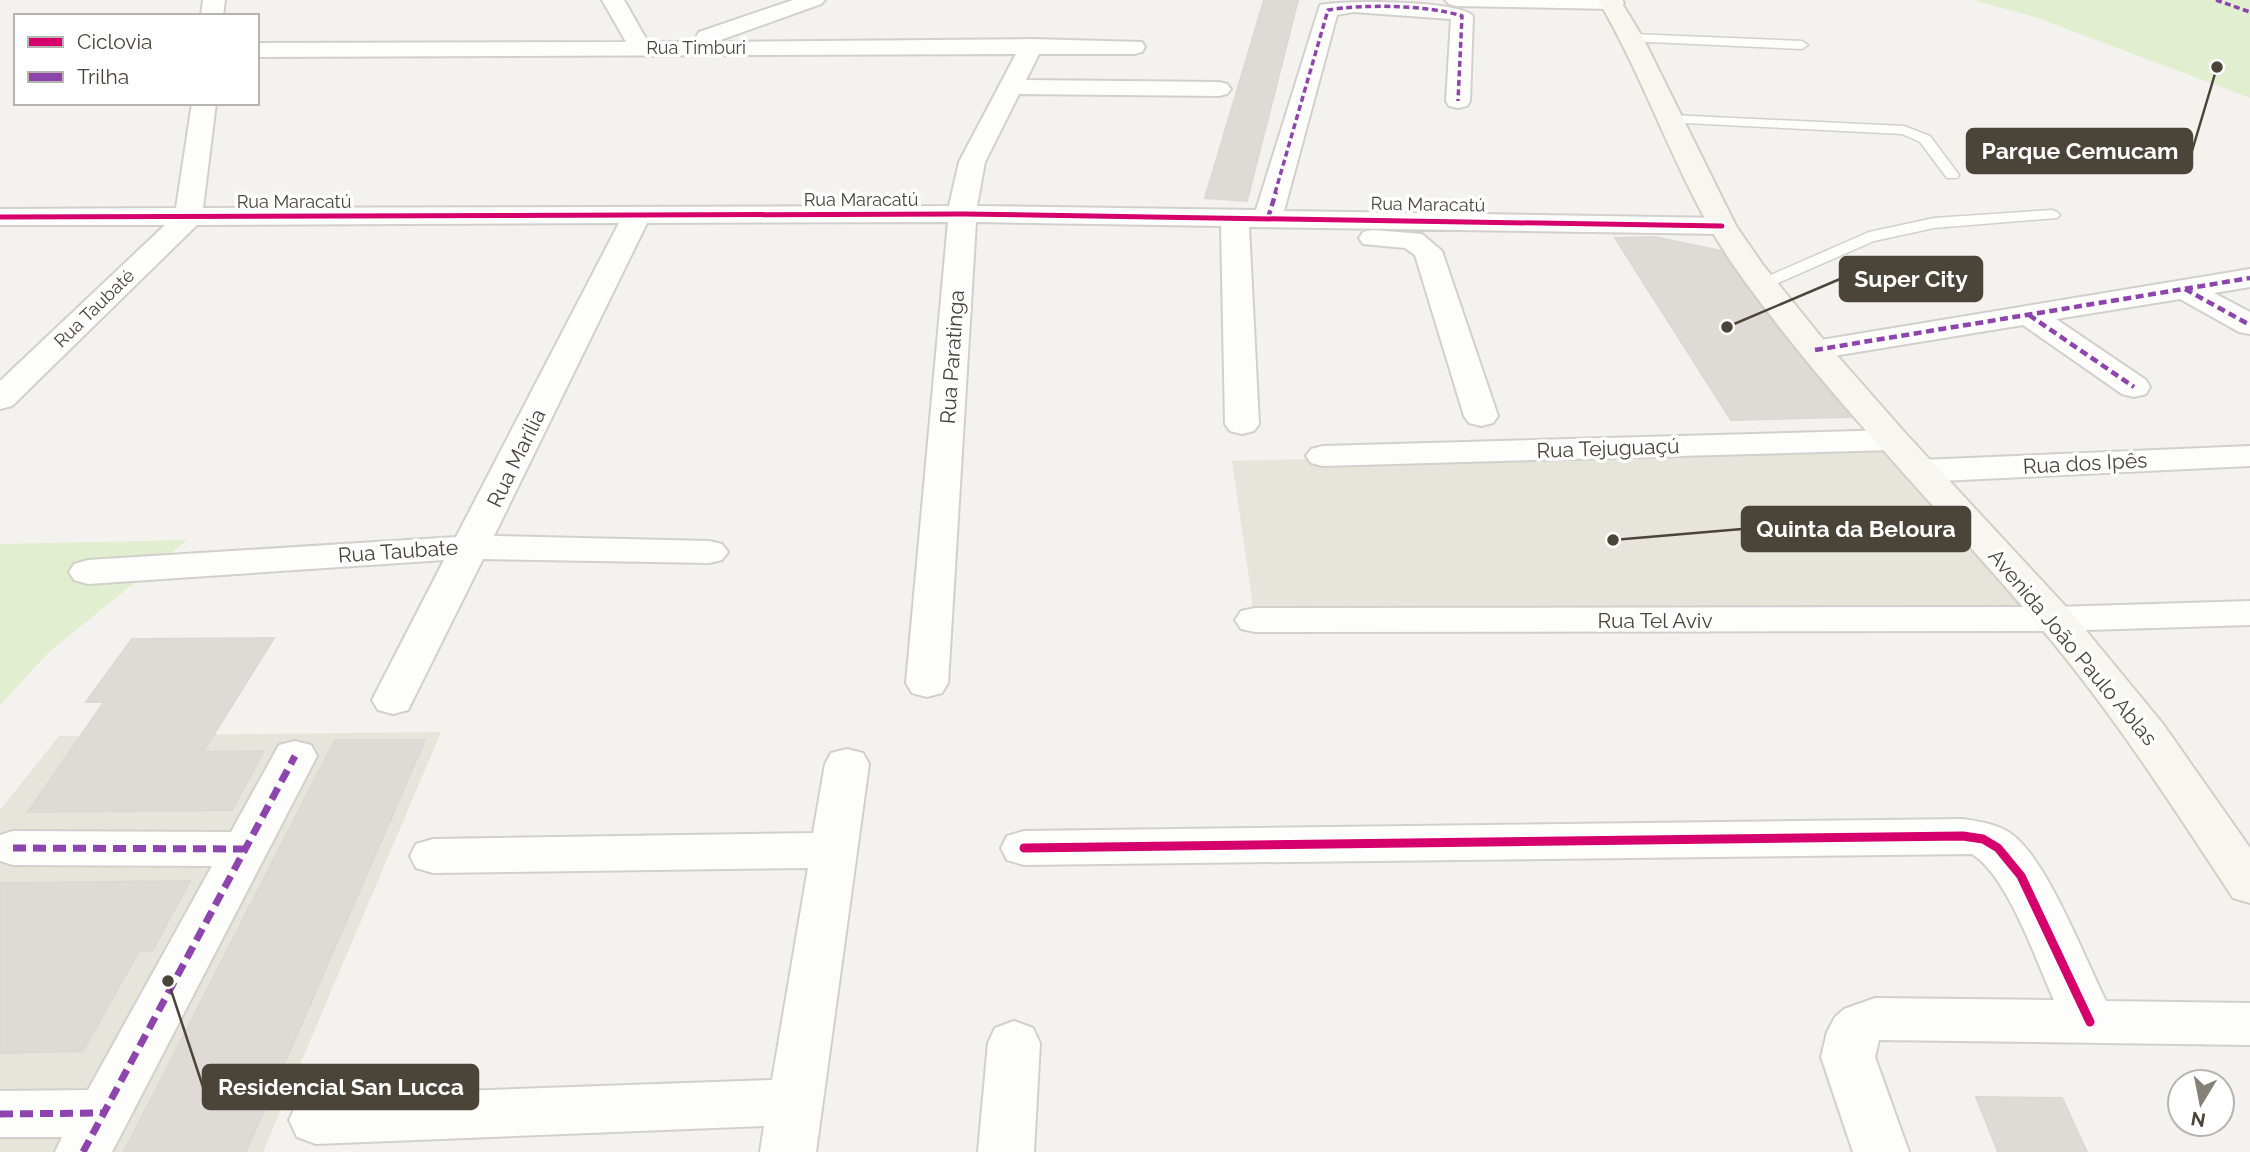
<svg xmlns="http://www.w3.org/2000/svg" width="2250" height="1152" viewBox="0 0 2250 1152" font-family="Raleway,sans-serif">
<rect width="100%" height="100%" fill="#f4f2ee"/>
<path fill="#e7e4dc" d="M1895 442 2055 619 1255 620 1232 461Z
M441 732 263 1152H0V810L59 736Z"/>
<path fill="#e1eecf" d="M1973 0H2250V98L2035 17Z
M187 540 49 652 0 705V544Z"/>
<path fill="#dedbd6" stroke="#dcd9d4" stroke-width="2" d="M1264 0H1298L1247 201 1205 198Z
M1655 237 1721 251 1774 324 1850 417 1731 420 1615 238Z
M274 638 203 752 264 751 232 810 28 812 104 702H86L132 639Z
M335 740H425L246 1152H124Z
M190 881 152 951H139L83 1051 0 1053V883Z
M1976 1097 2062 1098 2087 1152H1998Z"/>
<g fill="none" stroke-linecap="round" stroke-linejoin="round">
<g stroke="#d2d0cb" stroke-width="3">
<path id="lane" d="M1632 34 1802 41 1808 45 1802 49 1628 41V35Z
M1671 115 1904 126 1930 136 1959 175 1957 178H1947L1920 142 1902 134 1666 122 1664 119Z
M2052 210 2057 212 2060 215 2057 218 1934 228 1874 241 1769 287 1763 289 1755 284 1757 281 1869 232 1934 218Z"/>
</g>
<g stroke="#d2d0cb" stroke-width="4">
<path id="street" d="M203 0H225L223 16H201Z
M602 0H624L648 42H699L696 37 699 32 793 0H825L821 4 715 42 1032 39 1142 42 1145 47 1142 52 1134 54H1039L1026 80 1219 82 1227 84 1231 89 1227 94 1219 96 1019 94 985 162 977 206 1256 210 1320 5C1345 0 1458 0 1473 16L1470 101 1467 106 1458 108 1449 106 1446 101 1451 19 1353 12 1337 15 1284 211 1722 218 1732 220 1736 226 1732 232 1722 234 1249 227 1259 424 1254 431 1242 434 1230 431 1225 424 1221 226 976 222 948 683 942 693 927 697 912 693 906 683 948 222 647 223 494 536 709 541 722 544 728 552 722 560 709 563 483 559 408 710 393 714 378 710 372 700 444 560 88 584 74 580 69 572 74 564 88 560 456 537 619 223 197 225 12 406 0 409V381L165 225H0V209L176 208 192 103H216L203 208 949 206 959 162 1016 54 257 57V43L626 42Z
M1445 0H1622L1624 3 1620 7 1613 9 1456 6 1449 4Z
M1373 230 1422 234 1442 251 1498 416 1493 423 1481 426 1469 423 1464 416 1415 255 1405 248 1363 244 1359 238 1363 232Z
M2250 269V287L2214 293 2250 312V334L2239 332 2180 299 2056 319 2146 380 2150 387 2146 394 2134 397 2122 394 2023 325 1815 359 1804 357 1799 350 1804 343 1815 341Z
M1893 430 1905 433 1910 440 1905 447 1893 450 1323 466 1311 463 1306 456 1311 449 1323 446Z
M2250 446V466L1920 482 1908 478 1902 471 1908 464 1920 460Z
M2250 601V625L2055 631 1255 632 1241 629 1235 620 1241 611 1255 608 2055 607Z
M295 741 311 745 317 756 112 1152H55L62 1137H0V1091L88 1090 212 866 13 865 0 861V835L13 831 231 832 279 745Z
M847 749 863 753 869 764 816 1152H760L764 1126 316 1144 297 1137 289 1120 297 1103 316 1096 772 1080 808 868 433 873 416 868 410 856 416 844 433 839 813 833 825 764 831 753Z
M1963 819C1981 822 2000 824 2014 836 2048 863 2085 959 2106 1001L2250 1003V1045L1879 1040 1875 1057 1909 1152H1853L1821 1057 1827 1032 1835 1017 1844 1009 1875 998 2054 1000C2036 961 2008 876 1972 854L1024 865 1007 860 1001 848 1007 836 1024 831Z
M1014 1021 1033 1028 1040 1043 1034 1152H978L988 1043 995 1028Z"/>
</g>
<g stroke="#d3cfc5" stroke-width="4">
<path id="secondary" d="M1598 0H1620L1643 38 1736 226 1763 265 1826 343 1907 435 2069 610 2163 724 2250 848V903L2233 898C2172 805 2112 712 2040 627 1941 510 1831 401 1741 276 1680 192 1651 89 1598 0Z"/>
</g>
<use href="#lane" fill="#fdfdfc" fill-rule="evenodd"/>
<use href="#street" fill="#fdfdfc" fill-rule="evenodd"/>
<use href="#secondary" fill="#f7f6f1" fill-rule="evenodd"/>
<path stroke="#8e44ad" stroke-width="3.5" stroke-dasharray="6 3.5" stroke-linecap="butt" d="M2216 0 2250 12
M1275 193 1328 10C1364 4 1428 5 1462 16L1458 101"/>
<path stroke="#8e44ad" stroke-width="4.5" stroke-dasharray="8 4.5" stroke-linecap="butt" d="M1268 218 1276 192
M2185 289 2250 325
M2029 315 2134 387
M1815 350 2250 278"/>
<path stroke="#8e44ad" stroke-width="7" stroke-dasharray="13 7" stroke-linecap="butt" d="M13 848 243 849
M0 1114 104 1113
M83 1152 295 756"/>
<g stroke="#fff" stroke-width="9">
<path id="cycleway-far1" d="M0 217 963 214 1722 226"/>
</g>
<g stroke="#fff" stroke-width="13">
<path id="cycleway" d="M1024 848 1963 836 1983 839 1998 848 2021 876 2090 1022"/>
</g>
<use href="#cycleway-far1" stroke="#d6006c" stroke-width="5"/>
<use href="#cycleway" stroke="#d6006c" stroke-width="9"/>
</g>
<g text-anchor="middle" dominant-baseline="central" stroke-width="7" stroke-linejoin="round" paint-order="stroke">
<g font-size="18" fill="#4b4439" stroke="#fff">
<text x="696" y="47">Rua Timburi</text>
<text x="861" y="199">Rua Maracatú</text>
<text x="294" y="201">Rua Maracatú</text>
<text transform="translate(1428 204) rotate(1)">Rua Maracatú</text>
<text transform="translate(94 308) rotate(-44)">Rua Taubaté</text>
</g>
<g font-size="21" fill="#4b4439" stroke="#fff">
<text transform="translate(952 357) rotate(-86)">Rua Paratinga</text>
<text transform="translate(1608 448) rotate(-2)">Rua Tejuguaçú</text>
<text transform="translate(516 458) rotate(-64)">Rua Marília</text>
<text transform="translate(2085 463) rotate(-3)">Rua dos Ipês</text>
<text transform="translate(398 551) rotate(-4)">Rua Taubate</text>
<text x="1655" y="620">Rua Tel Aviv</text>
<text transform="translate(2073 647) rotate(50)">Avenida João Paulo Ablas</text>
</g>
</g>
<path fill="none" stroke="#4b4439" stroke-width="2.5" d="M2217 67L2192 151M1727 327L1840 279M1613 540L1742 529M168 981L203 1087"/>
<g fill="#4b4439" stroke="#fff" stroke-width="2.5">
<circle cx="2217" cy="67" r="7"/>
<circle cx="1727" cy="327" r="7"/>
<circle cx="1613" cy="540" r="7"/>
<circle cx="168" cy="981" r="7"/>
</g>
<g fill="#4b4439" stroke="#4b4439" stroke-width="2.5">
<rect x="1967" y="129" width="225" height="44" rx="7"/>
<rect x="1840" y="257" width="142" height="44" rx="7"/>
<rect x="1742" y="507" width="228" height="44" rx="7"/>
<rect x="203" y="1065" width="275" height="44" rx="7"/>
</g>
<g font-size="23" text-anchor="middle" font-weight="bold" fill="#fff">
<text x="2080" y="159">Parque Cemucam</text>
<text x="1911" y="287">Super City</text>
<text x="1856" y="537">Quinta da Beloura</text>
<text x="341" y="1095">Residencial San Lucca</text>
</g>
<rect x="14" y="14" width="245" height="91" fill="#ffffff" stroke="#b7b4b0" stroke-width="2"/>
<rect x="28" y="37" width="35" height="10" fill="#d6006c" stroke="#b7b4b0" stroke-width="2"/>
<text x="77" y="49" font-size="21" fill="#4b4439">Ciclovia</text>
<rect x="28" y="72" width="35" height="10" fill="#8e44ad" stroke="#b7b4b0" stroke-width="2"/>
<text x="77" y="84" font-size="21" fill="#4b4439">Trilha</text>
<g transform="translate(2201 1103) rotate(190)"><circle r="33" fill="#ffffff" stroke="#b7b4b0" stroke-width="2"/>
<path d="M0-5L12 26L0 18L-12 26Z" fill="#868178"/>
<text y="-10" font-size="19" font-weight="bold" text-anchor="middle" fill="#4b4439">N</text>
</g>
</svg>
